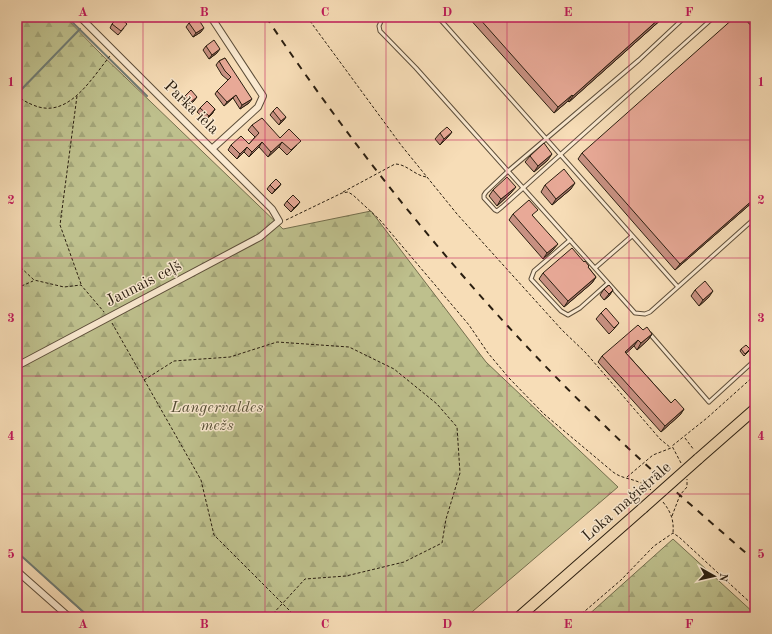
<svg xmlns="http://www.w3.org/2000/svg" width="772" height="634" viewBox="0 0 772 634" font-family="'Old Standard TT',serif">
<defs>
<pattern id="forest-firs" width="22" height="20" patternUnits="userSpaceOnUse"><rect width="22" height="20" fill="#bec08d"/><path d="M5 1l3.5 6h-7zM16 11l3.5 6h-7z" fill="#a3a579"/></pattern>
</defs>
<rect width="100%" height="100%" fill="#f7ddb7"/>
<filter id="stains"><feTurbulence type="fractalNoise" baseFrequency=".005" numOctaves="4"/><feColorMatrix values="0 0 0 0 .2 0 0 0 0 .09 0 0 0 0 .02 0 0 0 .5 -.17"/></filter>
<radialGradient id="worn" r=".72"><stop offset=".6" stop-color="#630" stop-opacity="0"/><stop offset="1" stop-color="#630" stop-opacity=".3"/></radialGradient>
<path fill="url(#forest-firs)" stroke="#746f4e" d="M17 17H65L100 53 283 229 371 211 486 362 618 487 466 617H88L17 552Z
M673 539 755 614V617H586Z"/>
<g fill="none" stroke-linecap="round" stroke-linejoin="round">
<path stroke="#707c74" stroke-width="2" d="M67 17 147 96
M17 94 80 29
M17 552 89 617"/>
<g stroke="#5d4e3a" stroke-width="5">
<path id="service" d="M383 17 379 26 380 31 416 68 635 313 645 314 650 312 755 218
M438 17 678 287
M685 17 639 60 507 172 486 192 484 195V198L495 210 497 211 502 207 714 17
M746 17 755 27
M570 240 534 271 531 279 561 311 568 315 580 308 608 283
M595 268 632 236
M650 334 709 402 755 360"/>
</g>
<g stroke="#5d4e3a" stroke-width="8">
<path id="minor" d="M211 17 263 96 258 107 213 148
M17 366 260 237 279 221 272 209 80 17
M17 571 69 617"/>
</g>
<g stroke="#2a1e10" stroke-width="12">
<path id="primary" d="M698 459 755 409
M519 617 643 508"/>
</g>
<path stroke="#2a1e10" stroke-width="1" stroke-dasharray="3 2" stroke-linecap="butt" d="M307 17 401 145 457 214 562 330 586 353 660 439 671 448
M17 95C22 100 26 102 33 105 68 120 91 79 110 56
M77 96 60 225 81 284
M343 192 395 164C407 164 415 176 427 177
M286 220 342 193 348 192 353 195 380 220 469 325 488 353 509 378 544 414 613 472C625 481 637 477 651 490
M17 264 34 280 64 287 81 285 104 312
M17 288 33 281
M112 323 201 480 214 535 296 617
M144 380 174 361 230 357 277 342 349 347 394 369 437 404 457 427 460 473 446 519 442 543 404 562 346 576 305 579 270 617
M685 438 694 450
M681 463 672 446 707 418 755 375
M627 477 653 455 671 448
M663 502C671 512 674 520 673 533
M672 516 680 495 687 487V479
M578 617 621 580 654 546 673 533 679 537 755 607"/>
<use href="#service" stroke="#fae9d0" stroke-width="3"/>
<use href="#minor" stroke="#fae9d0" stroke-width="6"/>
<use href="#primary" stroke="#f7ddb7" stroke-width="10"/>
<path stroke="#2a1e10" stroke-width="2" stroke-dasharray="7 7" stroke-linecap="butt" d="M266 17C364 164 477 302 604 425 653 473 704 516 755 561"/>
<g stroke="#2a1e10" stroke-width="12" stroke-linecap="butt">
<path id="primary-bridge" d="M643 508 698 459"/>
</g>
<use href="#primary-bridge" stroke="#f7ddb7" stroke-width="10"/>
</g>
<path fill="#c89182" stroke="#2a1e10" d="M468 17H664L569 102 568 101 554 113Z
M189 23 201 32 193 37 186 27Z
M112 24 124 28 118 35 110 28Z
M755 30V200L675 270 578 159 582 153Z
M206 46 217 53 209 59 203 50Z
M225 58 249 103 240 109 233 98 224 106 215 94 217 91 228 80 222 75 216 65 219 61Z
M185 96 194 101 188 106 182 100Z
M200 108 215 109 212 114 206 120 197 112Z
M273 111 286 117 283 121 279 125 270 115Z
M252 125 280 138 297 145 287 155 279 147 268 157 259 147 249 157 244 152 237 159 228 150 231 145 249 144 255 137 248 130Z
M452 132 447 138 440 145 435 139 440 133Z
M530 156 548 160 534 172 525 162Z
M281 184 278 188 272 194 267 189 270 185Z
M545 185 571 189 552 205 541 192Z
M493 190 511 193 497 206 489 196Z
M287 201 297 206 291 212 284 205Z
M513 214 533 216 553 250 543 259 509 220Z
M584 262 589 266 588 267 596 277 592 283 564 307 539 279 543 273Z
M604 289 613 290 609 296 604 300 600 295Z
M695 290 709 297 699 306 691 296Z
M601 313 619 323 614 329 609 334 596 319Z
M643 330 652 334 648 340 637 350 634 346 626 353 671 403 684 409 680 415 661 432 598 362 602 356Z
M741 349 749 351 744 356 740 351Z"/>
<path fill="#a2766a" stroke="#2a1e10" d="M661 17H664L569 102 573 96Z
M204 28 201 32 193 37 196 33Z
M220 49 217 53 209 59 212 55Z
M236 95 233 98 224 106 227 102Z
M572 95 568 101 554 113 558 107Z
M197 97 194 101 188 106 191 102Z
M252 99 249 103 240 109 242 105Z
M215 109 212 114 206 120 209 116Z
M286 117 283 121 279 125 281 121Z
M452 132 447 138 440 145 444 139Z
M262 142 259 147 249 157 252 152Z
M282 142 279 147 268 157 271 152Z
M247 147 244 152 237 159 240 154Z
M552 154 548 160 534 172 538 166Z
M575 183 571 189 552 205 556 199Z
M281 184 278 188 272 194 275 190Z
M516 187 511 193 497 206 501 199Z
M755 198V200L675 270 680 264Z
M300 202 297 206 291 212 294 208Z
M558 244 553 250 543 259 547 253Z
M596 277 592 283 564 307 568 301Z
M613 290 609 296 604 300 609 294Z
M713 291 709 297 699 306 703 300Z
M652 334 648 340 637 350 641 343Z
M638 340 634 346 621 358 625 352Z
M684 409 680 415 661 432 665 426Z"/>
<path fill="#e8a997" stroke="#2a1e10" d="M118 17H119L127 24 121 31 112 24Z
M197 17 204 28 196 33 189 23Z
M478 17H661L573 96 572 95 558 107Z
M735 17H743L755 30V198L680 264 582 153Z
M214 40 220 49 212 55 206 46Z
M225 58 252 99 242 105 236 95 227 102 217 91 231 77 225 71 219 61Z
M191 90 197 97 191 102 185 96Z
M207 101 215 109 209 116 200 108Z
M277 107 286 117 281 121 273 111Z
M262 118 280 138 289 129 301 141 291 150 282 142 271 152 262 142 252 152 247 147 240 154 231 145 241 136 249 144 259 133 252 125Z
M447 127 452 132 444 139 440 133Z
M544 143 552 154 538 166 530 156Z
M564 169 575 183 556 199 545 185Z
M507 177 516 187 501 199 493 190Z
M276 179 281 184 275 190 270 185Z
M293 195 300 202 294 208 287 201Z
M529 200 538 210 532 215 558 244 547 253 513 214Z
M572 248 584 262 585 261 589 266 588 267 596 277 568 301 543 273Z
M705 281 713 291 703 300 695 290Z
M609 285 613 290 609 294 604 289Z
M606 308 619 323 614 328 601 313Z
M638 325 643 330 647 327 652 334 641 343 638 340 625 352 671 403 675 399 684 409 665 426 602 356Z
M746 345 750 349 745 354 741 349Z"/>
<path fill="none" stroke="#c2185b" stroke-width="1" stroke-opacity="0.55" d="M143 17V617M265 17V617M386 17V617M507 17V617M629 17V617M17 140H755M17 258H755M17 376H755M17 494H755"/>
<g text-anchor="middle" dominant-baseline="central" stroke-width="3" stroke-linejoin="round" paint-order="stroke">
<g font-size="16" fill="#2a1e10" stroke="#fae9d0">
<text transform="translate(191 108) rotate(44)">Parka iela</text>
<text transform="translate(144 284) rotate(-27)">Jaunais ceļš</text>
<text transform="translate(627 502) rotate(-41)">Loka maģistrāle</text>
</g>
<g font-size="16" font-style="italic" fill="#564f36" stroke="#fae9d0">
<text x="217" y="408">Langervaldes<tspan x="217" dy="18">mežs</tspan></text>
</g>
</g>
<rect width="772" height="634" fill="none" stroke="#f7ddb7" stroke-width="44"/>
<g transform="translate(714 576) rotate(98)" stroke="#fae9d0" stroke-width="3" paint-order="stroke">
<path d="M0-3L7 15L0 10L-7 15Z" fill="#2a1e10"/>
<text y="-6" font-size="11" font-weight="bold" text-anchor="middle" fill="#2a1e10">N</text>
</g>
<rect x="22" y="22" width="728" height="590" fill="none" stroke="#c2185b" stroke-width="1.5"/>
<g font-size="13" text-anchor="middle" font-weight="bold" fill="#c2185b">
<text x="83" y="16">A</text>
<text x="204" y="16">B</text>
<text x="325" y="16">C</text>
<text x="447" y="16">D</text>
<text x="568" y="16">E</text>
<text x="689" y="16">F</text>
<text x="11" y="86">1</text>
<text x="761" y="86">1</text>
<text x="11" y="204">2</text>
<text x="761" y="204">2</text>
<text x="11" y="322">3</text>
<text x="761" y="322">3</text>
<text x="11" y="440">4</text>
<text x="761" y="440">4</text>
<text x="11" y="558">5</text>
<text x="761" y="558">5</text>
<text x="83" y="628">A</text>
<text x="204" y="628">B</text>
<text x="325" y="628">C</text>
<text x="447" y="628">D</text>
<text x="568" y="628">E</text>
<text x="689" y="628">F</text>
</g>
<rect width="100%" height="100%" filter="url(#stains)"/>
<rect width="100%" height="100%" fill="url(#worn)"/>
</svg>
